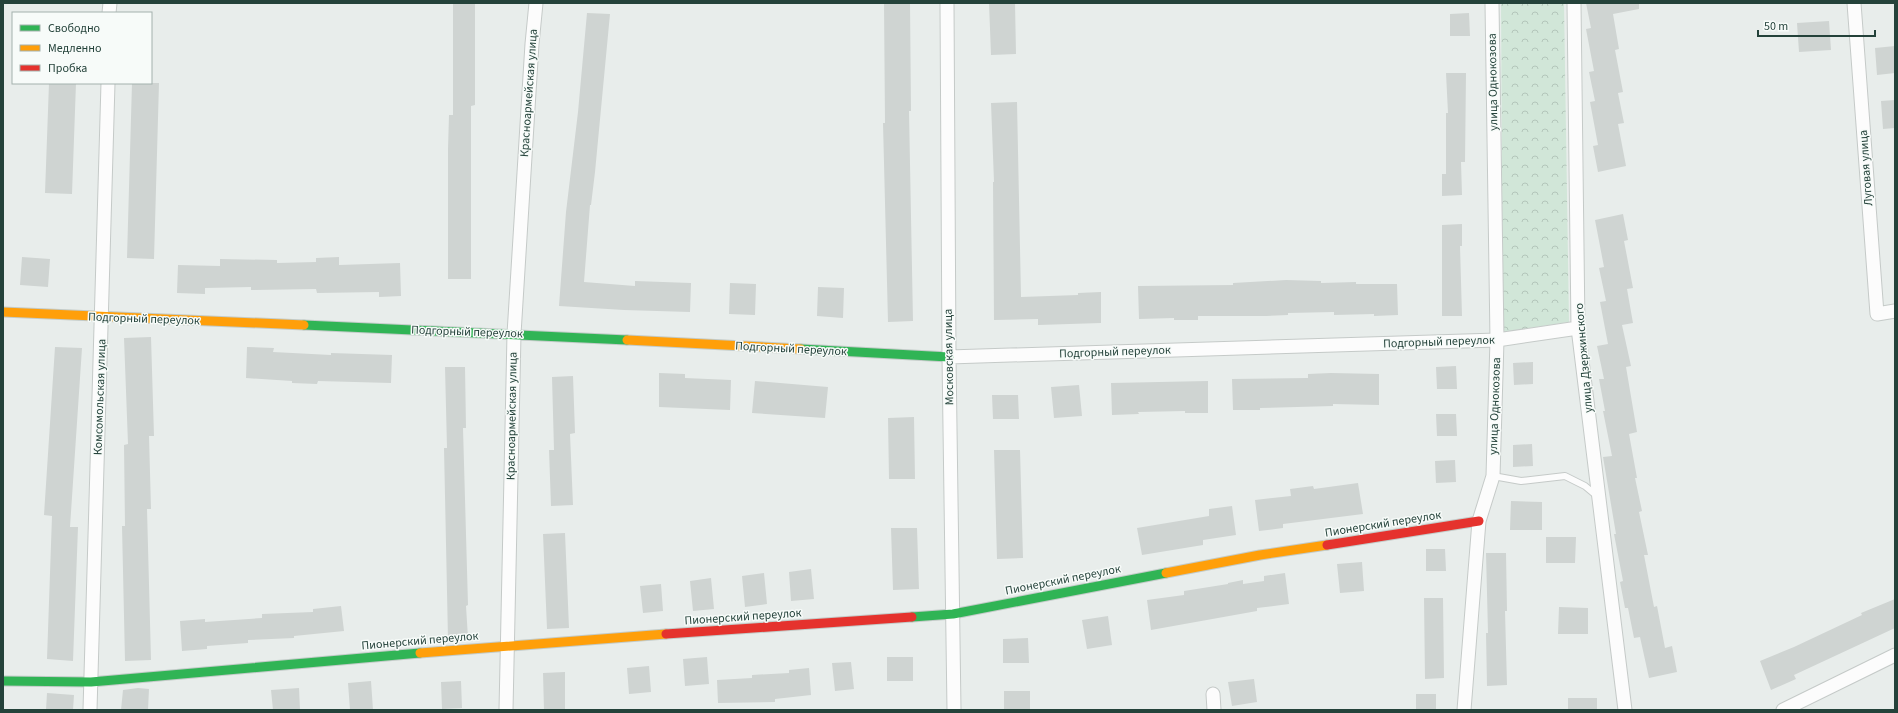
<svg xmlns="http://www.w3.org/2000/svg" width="1898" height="713" viewBox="0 0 1898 713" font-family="'Source Sans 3',sans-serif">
<defs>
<pattern id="forest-crowns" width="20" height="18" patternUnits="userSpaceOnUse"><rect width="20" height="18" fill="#d1e6d8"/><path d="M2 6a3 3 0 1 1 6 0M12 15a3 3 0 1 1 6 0" fill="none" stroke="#b3c6ba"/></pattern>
</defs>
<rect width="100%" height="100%" fill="#e8edeb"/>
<path fill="url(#forest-crowns)" d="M1501 3H1564L1569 322 1503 332Z"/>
<path fill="#cfd4d2" d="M453 3H475V105L471 106V279H448V149L449 115H453Z
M884 3H910L911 111H909L913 321 888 322 883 123H885Z
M989 3H1015L1016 54 991 55Z
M1586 3H1639V9L1613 14 1619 49 1615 50 1623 92 1618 93 1624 123 1618 124 1626 166 1598 172 1593 146 1598 145 1590 102 1595 101 1589 72 1594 71 1586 29 1591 28Z
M587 13 610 14 595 172 591 205H590L584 282 635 286V281L691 283 690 312 624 310 559 306 566 212 578 112Z
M1469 13 1470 36H1450V14Z
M1829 21 1831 50 1799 52 1797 23Z
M1895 46V73L1877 75 1875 48Z
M1446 73H1466L1465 162H1461L1462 195 1442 196V174H1446V113H1448Z
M49 83H76L72 194 45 193Z
M132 83H159L154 259 127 258Z
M1895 100V128L1883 129 1881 101Z
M1017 102 1021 297 1078 295V293L1101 292V323L1038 325V319L994 320 993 182H994L991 103Z
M1623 214 1628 240 1624 241 1633 288 1627 289 1633 323 1622 325 1631 366 1626 367 1637 432 1629 434 1637 478H1635L1642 511 1639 512 1648 555H1644L1654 607 1657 606 1665 648 1672 646 1677 672 1649 678 1640 637 1634 638 1628 608H1625L1620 582 1623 581 1614 534H1616L1603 457 1612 456 1603 411H1605L1599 379H1604L1597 346 1608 344 1600 302 1606 301 1599 268 1604 267 1595 220Z
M1462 224V246H1460L1462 316H1442V225Z
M22 257 50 259 48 287 20 285Z
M339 257V265L400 263 401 296 379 297V292L317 293 316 289 251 290V287L205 288V294L177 293 178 265 220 266V259L277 260V263L316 262V258Z
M1286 280 1321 281V283L1356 282V284H1397L1398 315 1374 316V314L1334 315V312L1288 313V315L1266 316H1198V320H1174V318L1139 319 1138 286 1233 285V283Z
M730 283 756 284 755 315 729 314Z
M818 287 844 288 843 318 817 316Z
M151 337 154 436H149L151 509H147L151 660 125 661 122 526H125L124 445 128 444 124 338Z
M55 347 82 348 70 527H78L73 661 47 659 52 516 44 515Z
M247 347 274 348 273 352 331 355V353L392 355 391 383 318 381 317 384 292 383V381L246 378Z
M1533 362V384L1514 385 1513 363Z
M1456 366 1457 389H1437L1436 367Z
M445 367H465L466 428H463L468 605 466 606 468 638H463L448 639 444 448H447Z
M659 373 685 374V378L731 380 730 410 659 407Z
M1331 373 1379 374V405L1333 404V406L1260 408V410H1233L1232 379 1308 378V374Z
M573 376 575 433 570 434 573 505 551 506 549 450H554L552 377Z
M755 381 828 387 825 418 752 413Z
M1208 381V413H1185V411L1138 412 1139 414 1112 415 1111 383Z
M1079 385 1082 416 1054 418 1051 387Z
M992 395H1018L1019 419H993Z
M1436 414H1456L1457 436H1437Z
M914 417 915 479H889L888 418Z
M1532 444 1533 466 1513 467V445Z
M994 450H1020L1023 558 997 559Z
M1455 460 1456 482 1436 483 1435 461Z
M1358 483 1363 514 1283 524V528L1259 531 1255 500 1291 496 1290 489 1313 486 1314 489Z
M1511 501 1542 502V530H1510Z
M1232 506 1236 535 1203 540V545L1142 555 1137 528 1209 516V509Z
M891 528H917L919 589 893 590Z
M565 533 569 628 547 629 543 534Z
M1546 537H1576L1575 563H1546Z
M1426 549H1445L1446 571H1426Z
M1486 553H1506L1507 611H1505L1507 685 1487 686 1486 633H1488Z
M1362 562 1364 591 1340 593 1337 564Z
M811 569 814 599 791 601 789 572Z
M764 573 767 604 745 607 742 576Z
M1285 573 1289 604 1257 608V611L1151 630 1147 600 1184 595V591L1228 584V583L1243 580V584L1264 581V576Z
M711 578 714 609 693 611 690 581Z
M661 584 663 611 643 613 640 586Z
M1424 598H1443L1444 678 1425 679Z
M1895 599V628L1794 675 1796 679 1771 690 1760 661 1794 647 1862 615 1861 613Z
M341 606 344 631 294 636V638L248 640V643L207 646V649L182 651 180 621 205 619V622L262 618V614L313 612V609Z
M1559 607 1588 608V634H1558Z
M1108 616 1112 645 1087 649 1082 620Z
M1028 638 1029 663H1003V639Z
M707 657 709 684 685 686 683 659Z
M887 657H913V681H887Z
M851 662 854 689 835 691 832 663Z
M649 666 651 692 629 694 627 668Z
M809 668 811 695 775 699V702L718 703 717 680 752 678V675L789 673V670Z
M565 672V710H544L543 673Z
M1254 679 1257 702 1232 706 1228 682Z
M371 681 373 710H350L348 683Z
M461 681 462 708 442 709 441 682Z
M138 688 149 689 148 710H121L123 690Z
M299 688 300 710H273L271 690Z
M1004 691H1030V710H1004Z
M47 693 74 695 73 710H46Z
M1416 694H1436V710H1416Z
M1568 698H1597V710H1568Z"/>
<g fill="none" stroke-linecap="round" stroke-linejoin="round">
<g stroke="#c5cac8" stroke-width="8">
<path id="lane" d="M1493 476 1521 481 1565 476 1585 486 1597 496"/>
</g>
<g stroke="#c5cac8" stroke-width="15">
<path id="street" d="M947 3 949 357 954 710
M1574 3 1578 328 1625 710
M1854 3 1877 314 1895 311
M109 13 110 3
M949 357 1497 340 1578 328
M1213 694 1214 710
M90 710 108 83
M506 710 514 334 532 44 536 3
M1464 710 1479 521 1493 476 1497 340 1492 3
M1783 710 1895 655"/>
</g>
<g stroke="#c3cbc8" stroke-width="11">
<path id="fast" d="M304 325 627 340
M801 349 949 357
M912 617 953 614 1166 573
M3 681 91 682 420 653"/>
</g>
<g stroke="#c3cbc8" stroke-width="11">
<path id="slow" d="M3 312 304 325
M627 340 801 349
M1166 573 1260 555 1327 545
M420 653 666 634"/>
</g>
<g stroke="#c3cbc8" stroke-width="11">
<path id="jam" d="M1327 545 1479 521
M666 634 912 617"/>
</g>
<use href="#lane" stroke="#fcfcfc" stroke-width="6"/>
<use href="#street" stroke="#fcfcfc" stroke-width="13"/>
<use href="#fast" stroke="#30b455" stroke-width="9"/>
<use href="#slow" stroke="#ff9f0a" stroke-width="9"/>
<use href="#jam" stroke="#e5322d" stroke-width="9"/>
</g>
<g text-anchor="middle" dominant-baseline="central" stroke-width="3" stroke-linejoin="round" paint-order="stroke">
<g font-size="12" fill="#24423a" stroke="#f7fbf9">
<text transform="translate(1493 82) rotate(-91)">улица Однокозова</text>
<text transform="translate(529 93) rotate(-86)">Красноармейская улица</text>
<text transform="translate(1866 168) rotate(-94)">Луговая улица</text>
<text transform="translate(144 319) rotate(2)">Подгорный переулок</text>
<text transform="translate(467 332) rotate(2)">Подгорный переулок</text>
<text transform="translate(1439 342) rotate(-2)">Подгорный переулок</text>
<text transform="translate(791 349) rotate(3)">Подгорный переулок</text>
<text transform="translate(1115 352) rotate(-2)">Подгорный переулок</text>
<text transform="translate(949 357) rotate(-91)">Московская улица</text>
<text transform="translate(1584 358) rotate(-95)">улица Дзержинского</text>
<text transform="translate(100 397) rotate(-88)">Комсомольская улица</text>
<text transform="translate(1495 406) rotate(-88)">улица Однокозова</text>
<text transform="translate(512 416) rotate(-89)">Красноармейская улица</text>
<text transform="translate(1383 524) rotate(-9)">Пионерский переулок</text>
<text transform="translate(1063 580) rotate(-11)">Пионерский переулок</text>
<text transform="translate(743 617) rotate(-4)">Пионерский переулок</text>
<text transform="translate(420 641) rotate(-5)">Пионерский переулок</text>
</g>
</g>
<rect width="1898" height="713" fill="none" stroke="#24423a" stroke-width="8"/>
<rect x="12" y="12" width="140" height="72" fill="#f7fbf9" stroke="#a3b1ad"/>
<rect x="20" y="25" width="20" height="6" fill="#30b455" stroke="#a3b1ad"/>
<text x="48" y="32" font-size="12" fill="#24423a">Свободно</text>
<rect x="20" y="45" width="20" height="6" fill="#ff9f0a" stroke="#a3b1ad"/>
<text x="48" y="52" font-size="12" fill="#24423a">Медленно</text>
<rect x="20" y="65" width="20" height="6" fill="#e5322d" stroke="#a3b1ad"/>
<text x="48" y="72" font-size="12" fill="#24423a">Пробка</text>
<path d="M1758 30v6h117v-6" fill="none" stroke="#24423a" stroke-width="2"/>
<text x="1764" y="30" font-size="12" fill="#24423a" stroke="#f7fbf9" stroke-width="3" paint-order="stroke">50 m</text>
</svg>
